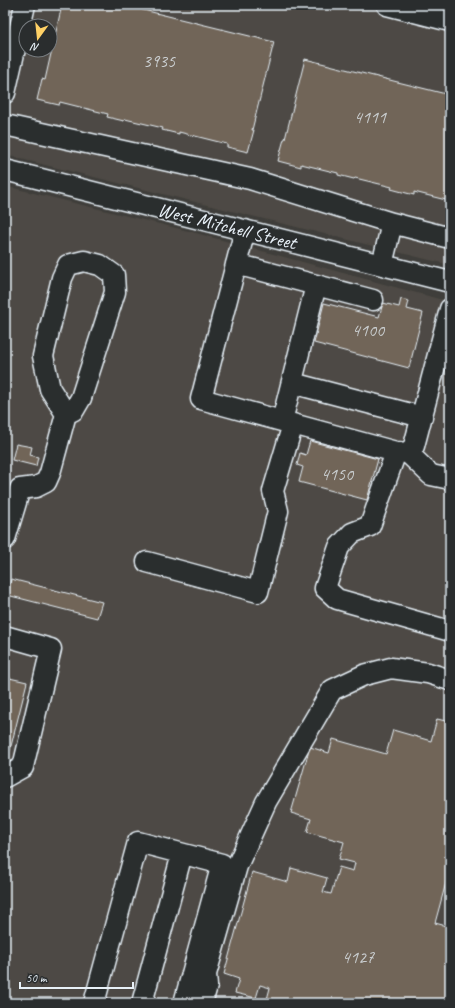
<svg xmlns="http://www.w3.org/2000/svg" width="455" height="1008" viewBox="0 0 455 1008" font-family="Caveat,sans-serif">
<rect width="100%" height="100%" fill="#3f3e3b"/>
<filter id="ink" filterUnits="userSpaceOnUse"><feTurbulence type="fractalNoise" baseFrequency=".025" numOctaves="2"/><feDisplacementMap in="SourceGraphic" scale="8" xChannelSelector="R" yChannelSelector="G"/><feConvolveMatrix kernelMatrix="1 2 1 2 8 2 1 2 1" color-interpolation-filters="sRGB"/></filter>
<g filter="url(#ink)">
<path fill="#4e4a44" fill-rule="evenodd" d="M5 5H450V265L5 155ZM26 26H50V50H26Z
M5 186 192 232 450 302V1003H5Z"/>
<path fill="#716558" stroke="#e8f1f8" d="M62 5H123L274 42 252 130H254L248 152 227 147V144L179 132V134L162 130 163 128 125 119 124 121 107 117 108 114 60 102 59 105 37 100 42 79 45 80Z
M305 59 450 95V201L414 192V195L391 189 392 187 355 178 354 179 338 175V173L301 164V167L278 161 284 139H285Z
M401 299 409 301 407 309 423 313 409 368 314 343 324 303 379 317 383 303 399 307Z
M310 441 378 459 367 500 299 482 303 467 297 465 300 453 306 455Z
M16 444 32 447 30 455 38 457 36 466 12 460Z
M11 579 102 602 97 618 7 595Z
M5 677 27 682 9 754 5 753Z
M437 719 450 722V868L435 923 450 927V1003H266L270 988 260 985 256 998 235 993 239 979 224 974 252 872 288 882 291 868 327 878 323 892 331 894 339 867 353 871 355 863 339 859 344 842 307 832 311 819 291 813 310 747 329 753 333 739 386 754 393 730 431 741Z"/>
<g fill="none" stroke-linecap="round" stroke-linejoin="round">
<g stroke="#e8f1f8" stroke-width="23">
<path id="minor" d="M387 5 450 21
M5 93 25 5
M5 125 250 179 392 223 450 238
M5 170 450 282
M245 230 201 399 396 452 408 453 414 446 450 309
M236 264 373 300
M382 265 392 223
M292 383 422 417
M282 421 316 285
M396 452 370 526 352 533 339 547 325 588 337 599 450 631
M408 453 431 475 450 479
M5 539 20 489 36 487 46 482 50 473 66 414 50 389 43 356 62 278 68 265 84 261 100 265 114 275 115 292 81 398 74 410 66 414
M147 562 258 592 278 511 273 491 293 424
M5 636 51 649 23 767 5 777
M94 1003 138 842 222 864 184 1003
M142 1003 182 854
M202 1003 207 986 206 974 237 866 266 802 332 690 364 675 391 668 428 673 450 680"/>
</g>
<use href="#minor" stroke="#2a2d2e" stroke-width="20"/>
</g>
</g>
<g text-anchor="middle" dominant-baseline="central" stroke-width="3.5" stroke-linejoin="round" paint-order="stroke">
<g font-size="18" fill="#caced0">
<text x="159" y="61">3935</text>
<text x="370" y="117">4111</text>
<text x="368" y="330">4100</text>
<text x="337" y="474">4150</text>
<text x="358" y="957">4127</text>
</g>
<g font-size="20" fill="#e8f1f8" stroke="#2a2d2e">
<text transform="translate(227 226) rotate(14)">West Mitchell Street</text>
</g>
</g>
<rect width="455" height="1008" fill="none" stroke="#2a2d2e" stroke-width="20"/>
<rect x="10" y="10" width="435" height="988" fill="none" stroke="#e8f1f8" stroke-width="1.5" filter="url(#ink)"/>
<g transform="translate(38 38) rotate(195)"><circle r="19" fill="#2a2d2e" stroke="#767b7f"/>
<path d="M0-3L7 15L0 10L-7 15Z" fill="#ffd166"/>
<text y="-6" font-size="11" font-weight="bold" text-anchor="middle" fill="#e8f1f8">N</text>
</g>
<path d="M20 982v6h113v-6" fill="none" stroke="#e8f1f8" stroke-width="2"/>
<text x="26" y="982" font-size="12" fill="#e8f1f8" stroke="#2a2d2e" stroke-width="3" paint-order="stroke">50 m</text>
</svg>
